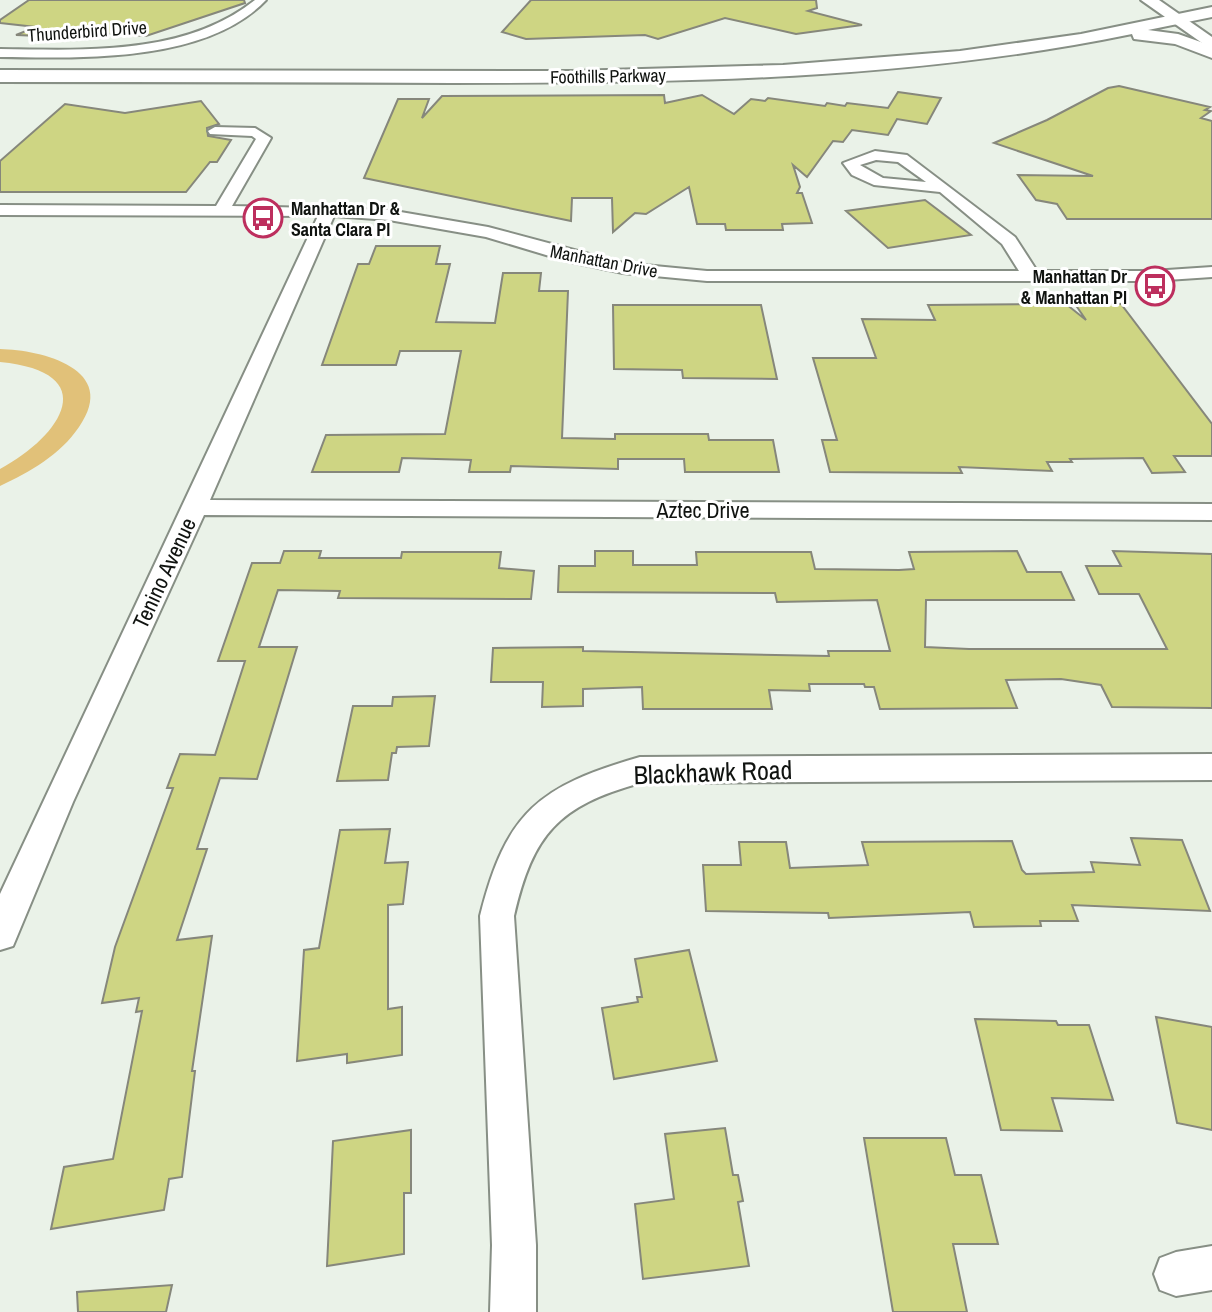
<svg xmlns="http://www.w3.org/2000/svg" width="1212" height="1312" viewBox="0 0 1212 1312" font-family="'Archivo Narrow',sans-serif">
<rect width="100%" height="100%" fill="#eaf2e8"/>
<path fill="#e1c179" d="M0 349C42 350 120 369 79 427 60 455 30 472 0 486V469C63 435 103 372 0 362Z"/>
<path fill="#ced583" stroke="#86877b" stroke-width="2" d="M29 0H244L245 3 146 36 99 33 88 38 16 35 36 27 0 23V20Z
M531 0H816L817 8 808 11 862 25 796 34 725 18 658 39 645 35 526 39 502 32Z
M1119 86 1210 107 1205 110 1211 111 1201 118 1212 121V219H1067L1057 204 1036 200 1018 175 1093 176 994 143 1047 120 1108 88Z
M898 92 941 98 927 124 897 119 888 135 852 130 843 142 833 141 807 177 793 165 800 187 797 193H802L812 223 782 224 783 230H726L725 224H697L689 187 646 214 635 213 613 232 612 198H572L571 221 364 178 398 99H429L422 118 442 96 664 95 665 103 702 95 734 114 751 99 765 101 768 98 825 106 827 103 845 106 847 103 888 108Z
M201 101 219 124 207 128 208 136 231 140 217 162H210L186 192H0V161L65 104 125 113Z
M925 200 971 235 888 248 846 211Z
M376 246H440L436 264H450L436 322 495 323 503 273H541L539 291H568L562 438 615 439V434H708L709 440H773L779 472H685L684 459H618V469L511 466 510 472H469L471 460 402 458 399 472H312L326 435 445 434 461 351H400L396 365H322L358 264H369Z
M1066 304 1086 320 1075 304H1121L1212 424V456H1174L1185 472 1152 473 1143 458 1070 459 1072 462H1047L1052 471 959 467 962 473 830 472 822 440H837L813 358H876L862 319 935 320 928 305Z
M613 305H761L777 379 683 378 682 370 614 369Z
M284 551H321L319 558H401L402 552H501L499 568 534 571 531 599 338 598 340 591 278 590 259 647H297L257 779 220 778 197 849H207L177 940 212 936 192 1071H195L182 1177 169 1179 164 1210 51 1229 64 1167 113 1159 142 1011 136 1012 139 998 102 1003 115 947 173 788H167L180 754 215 755 245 661H218L252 563H280Z
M595 551H633V565H697L696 552H811L815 569 899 570 914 569 909 552 1017 551 1027 572H1061L1074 600H926L925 647 969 649H1167L1139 594H1099L1086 566H1121L1113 551 1212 554V708L1112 707 1101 685 1061 679 1006 680 1017 708 880 709 874 687H865L864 684H809L810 691 769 690 772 709H643L642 687 583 689V706L542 707 543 682H491L493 648 583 647V651L829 656 828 651H890L877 600 777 602 775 593 558 592 559 566H595Z
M435 696 429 746 397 747 396 753H392L388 780 337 781 353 706H392L393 697Z
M390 829 385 863 408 862 403 904 388 905V1009L402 1007V1055L347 1063V1054L297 1061 304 950 319 948 340 830Z
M1131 838 1182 840 1210 911 1072 905 1078 921H1040L1041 926 974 927 970 912 829 918 828 913 706 911 703 865H741L739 842H786L790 868 868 865 862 842 1012 841 1022 870 1026 874 1094 872 1091 862 1140 865Z
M689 950 717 1061 614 1079 602 1008 638 1002 637 997H642L635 959Z
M1156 1017 1212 1027V1130L1177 1123Z
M975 1019 1056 1021 1058 1025H1089L1113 1100 1052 1098 1062 1131 1001 1130Z
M725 1128 733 1175H738L743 1201 738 1202 749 1266 643 1279 635 1204 674 1199 665 1134Z
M411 1130V1193H404V1254L327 1266 333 1141Z
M864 1138H946L955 1175H981L998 1244H953L967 1312H893Z
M172 1285 166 1312H78L77 1292Z"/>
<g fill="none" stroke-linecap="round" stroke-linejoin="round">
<g stroke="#878f85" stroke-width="4">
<path id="minor" d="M255 0H266C206 63 81 58 0 57V49C85 50 185 56 255 0Z
M215 127 255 128 271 138 232 206 389 210 488 227 623 263 707 271H1019L1002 244 940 192 874 185 852 175 843 163 875 151 907 155 1015 237 1037 271H1152L1212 267V277L1152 281H707L623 273 566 261 486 237 389 220 334 216 210 500 1212 504V520L204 515 73 802 13 946 0 950V894L318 216 0 215V205L216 206 256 139 252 136 210 134 208 131ZM876 160 898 162 926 182 883 178 860 165Z
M1212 754V780L640 783C558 806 533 834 514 916L536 1245V1312H490L492 1245 480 916C506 812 539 786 640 757Z
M1212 1246V1290L1176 1296 1160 1290 1154 1274 1160 1258 1176 1252Z"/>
</g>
<g stroke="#878f85" stroke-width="4">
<path id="secondary" d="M1141 0H1159L1212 37V50Z"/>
</g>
<g stroke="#878f85" stroke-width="4">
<path id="trunk" d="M1212 7V17L1148 30 1178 34 1212 46V58L1175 44 1134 39 1132 34C909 80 680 83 453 83 302 82 151 82 0 82V70L572 71 783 65 960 51 1081 34Z"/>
</g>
<use href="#minor" fill="#fff" fill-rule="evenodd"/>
<use href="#secondary" fill="#fff" fill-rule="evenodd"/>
<use href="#trunk" fill="#fff" fill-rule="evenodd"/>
</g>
<defs>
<g id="bus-ring" transform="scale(2)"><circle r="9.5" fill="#fff" stroke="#bd2f5e" stroke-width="1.5"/><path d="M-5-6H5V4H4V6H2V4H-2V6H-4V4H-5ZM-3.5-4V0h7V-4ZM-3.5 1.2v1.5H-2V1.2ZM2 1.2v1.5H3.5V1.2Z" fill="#bd2f5e"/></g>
</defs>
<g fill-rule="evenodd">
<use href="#bus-ring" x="263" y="218"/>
<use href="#bus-ring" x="1155" y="286"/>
</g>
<g text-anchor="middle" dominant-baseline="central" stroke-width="6" stroke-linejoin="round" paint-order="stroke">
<g font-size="18" fill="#101310" stroke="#fff">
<text transform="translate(87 31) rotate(-4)">Thunderbird Drive</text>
<text transform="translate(608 76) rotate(-1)">Foothills Parkway</text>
<text transform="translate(604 261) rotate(11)">Manhattan Drive</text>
</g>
<g font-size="18" font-weight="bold" fill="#101310" stroke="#fff" text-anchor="start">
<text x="291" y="208">Manhattan Dr &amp;<tspan x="291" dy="21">Santa Clara Pl</tspan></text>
<text x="1127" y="276" text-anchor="end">Manhattan Dr<tspan x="1127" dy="21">&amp; Manhattan Pl</tspan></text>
</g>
<g font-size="22" fill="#101310" stroke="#fff">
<text x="703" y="510">Aztec Drive</text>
<text transform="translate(164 573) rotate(-65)">Tenino Avenue</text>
</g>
<g font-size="26" fill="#101310" stroke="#fff">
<text transform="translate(713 772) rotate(-2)">Blackhawk Road</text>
</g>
</g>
</svg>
